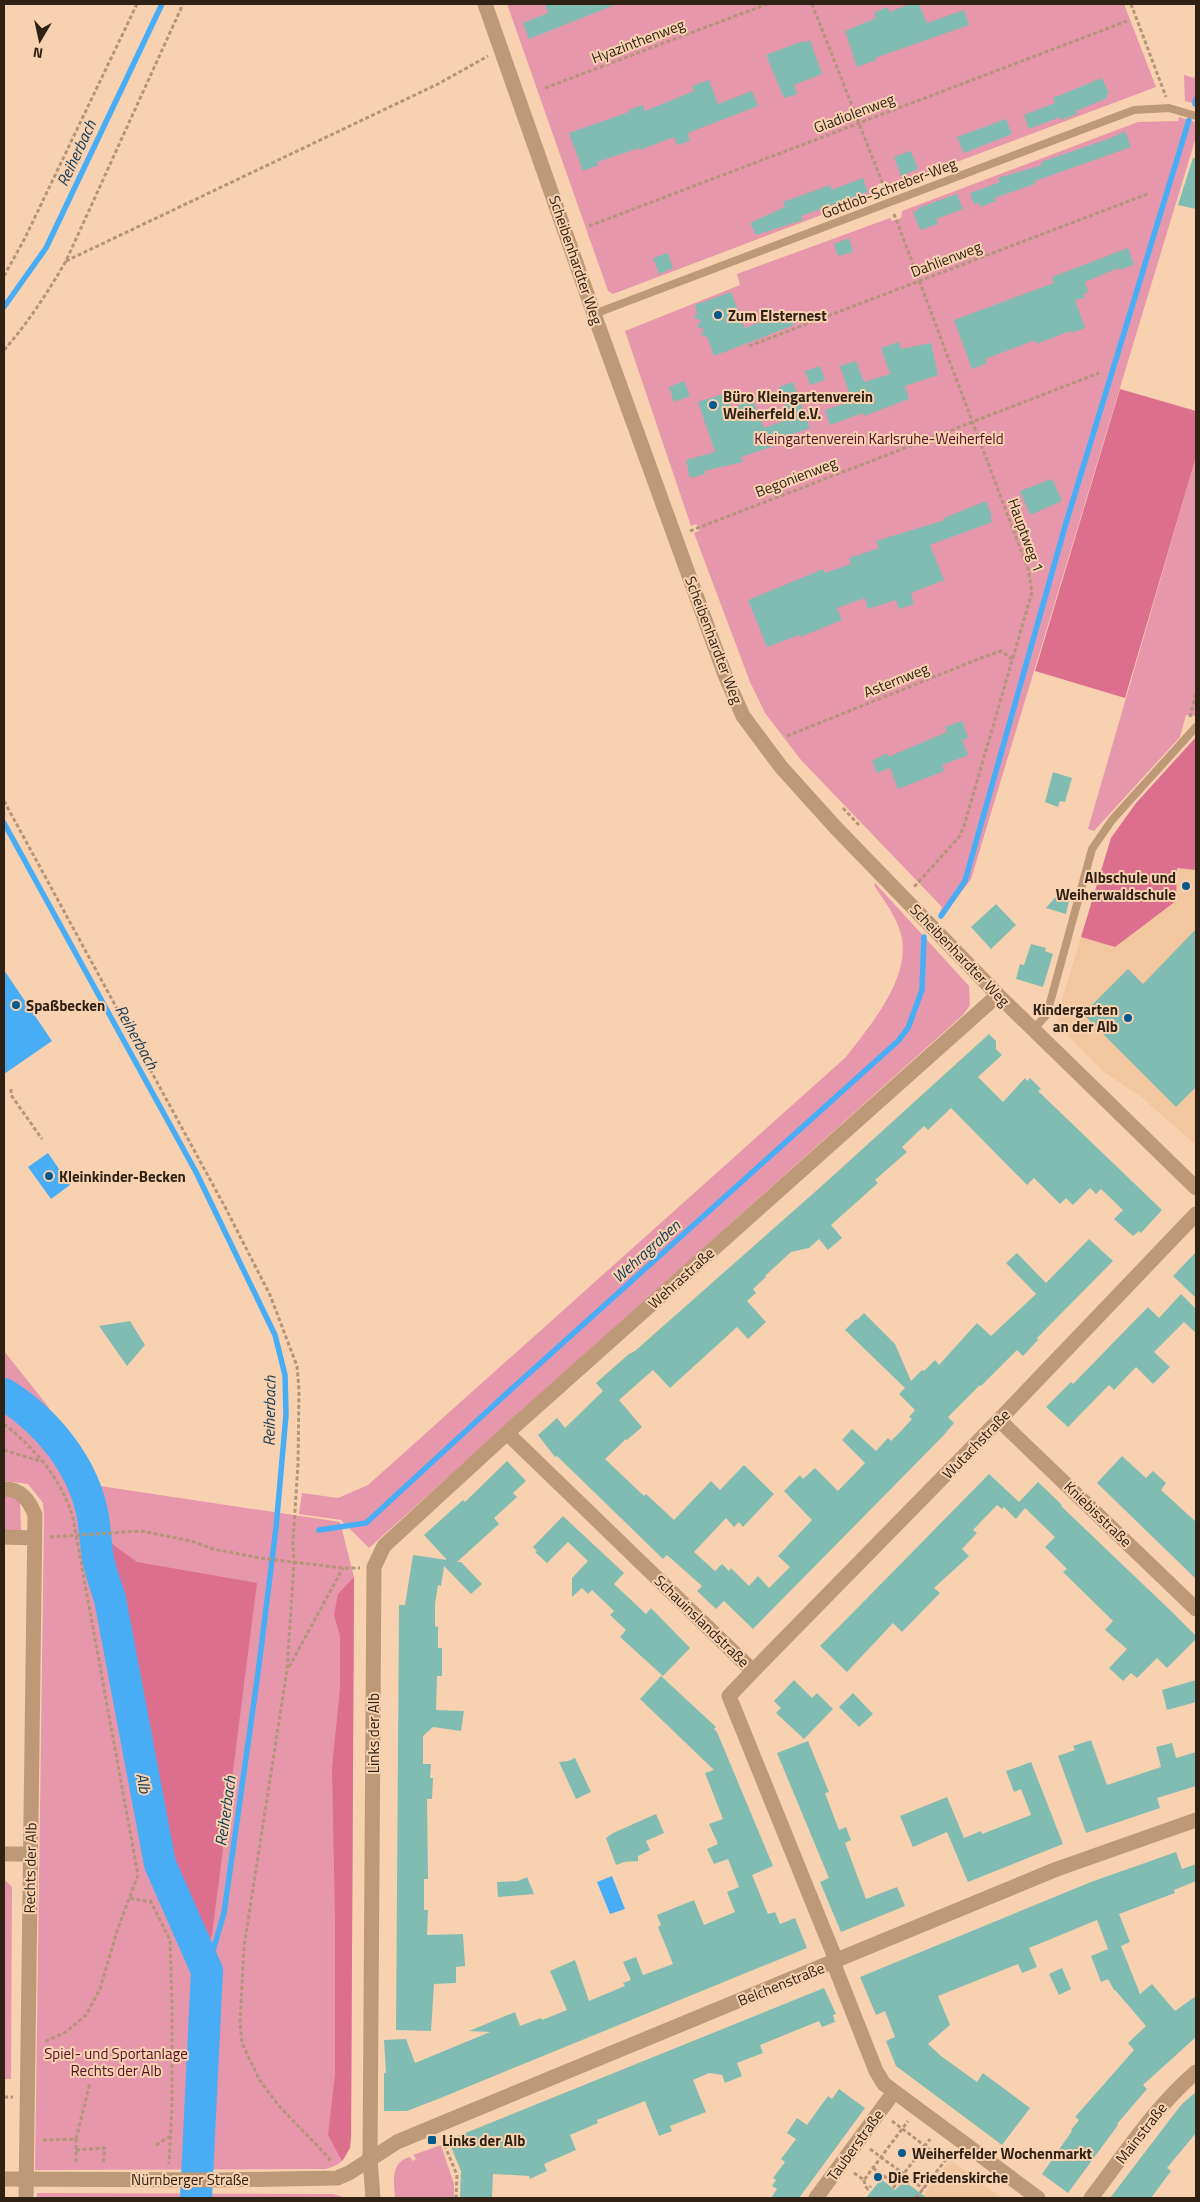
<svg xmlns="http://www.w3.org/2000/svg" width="1200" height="2202" viewBox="0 0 1200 2202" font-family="'Titillium Web',sans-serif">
<rect width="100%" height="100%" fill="#f8d2b0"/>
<path fill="#f2c69e" d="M1177 868 1196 870V1145L1141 1097 1104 1072 1059 1027V1010L1081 937 1115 947Z
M950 2160 1002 2198H921Z"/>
<path fill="#e697ab" d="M507 4H1124L1156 87 890 187 886 181 877 185V194L613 294 608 291Z
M1196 72V104L1185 101 1184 75 1194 78Z
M1179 117 1196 122V137L971 879 943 917 939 914 942 907 801 760 765 713 750 682 694 533 700 530 696 524 691 526 625 331 740 285 737 274 890 218 892 221 901 218 902 211 1138 122 1178 121Z
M1196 457V716L1186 715 1180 737 1094 831 1088 829Z
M875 883 969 986 970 1005 964 1014 369 1548 341 1520 299 1514 302 1493 338 1498 368 1485 846 1057C871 1024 916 973 899 928 894 913 882 898 874 885Z
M4 1351 47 1405 100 1486 340 1522 354 1577 351 2137C349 2155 344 2165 325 2169L35 2170 44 1518 43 1503 28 1484 4 1481Z
M4 1492 20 1500 21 1534 4 1533Z
M4 1879 12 1887 11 2079H4Z
M441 2145 454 2184V2198H395C394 2182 390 2162 410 2157L413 2161 416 2159 413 2155Z
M37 2193 333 2194 346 2198H37Z"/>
<path fill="#dd6f8e" d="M1120 389 1196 411V457L1125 698 1035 671Z
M1196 737V870L1177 868 1176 901 1115 947 1081 937 1111 838 1136 803Z
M101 1541H108L137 1562 257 1583 212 1935 206 1946 200 1944 166 1861 148 1769 121 1608Z
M354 1577 351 2137 350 2148 342 2161 328 2135 335 2075V1919L332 1767 340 1689V1636L334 1615 338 1594Z"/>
<path fill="#49adf5" d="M4 970 52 1041 4 1074Z
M48 1153 70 1185 51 1199 28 1167Z
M612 1876 625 1909 610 1914 597 1882Z"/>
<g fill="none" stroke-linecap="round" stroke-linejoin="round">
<path stroke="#49adf5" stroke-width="5.5" d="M1195 104 1196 99
M4 307 46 248 162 4
M4 823 196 1172 275 1335 285 1375 286 1415 276 1528 258 1673 224 1913 207 1971
M941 916 965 881 1066 523 1189 120
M319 1530 366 1523 506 1394 898 1041 908 1028 922 990 924 937"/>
<path stroke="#49adf5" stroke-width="32" d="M4 1394C47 1421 84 1466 93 1517 95 1531 96 1545 98 1559 101 1573 106 1586 110 1599L160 1864 207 1971 196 2198"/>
</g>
<path fill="#81bcb3" d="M545 4H617L529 39 523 23 548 13Z
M910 4H919L927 23 964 10 969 25 875 58 876 60 857 67 845 31 876 18 874 13 887 7 890 12Z
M810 40 822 74 794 85 797 94 784 98 766 55 803 41 804 43Z
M1102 78 1109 94 1106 95 1107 98 1076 111 1077 114 1061 120 1060 117 1029 129 1024 115 1055 103 1053 98Z
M709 80 718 104 752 91 758 106 688 133 690 141 677 145 674 137 640 150 639 148 597 162 599 165 583 171 569 133 629 112 628 110 643 105 645 111 694 91 692 86Z
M1006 119 1012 134 964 153 957 137Z
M1125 131 1131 147 1035 181V184L994 198 996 201 980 207 979 203 974 204 970 193 1000 182 998 178 1042 165 1041 162 1111 138Z
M911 151 918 169 901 176 894 157Z
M1193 158H1196V209L1178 205Z
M863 178 868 192 801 216 803 220 756 235 750 223 785 207 783 202 830 185 831 190Z
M957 194 963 209 936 219 938 224 920 230 913 212 919 210 918 208Z
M849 238 853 252 838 256 834 244Z
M1128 248 1134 265 1119 270 1118 268 1085 282 1088 292 1083 294 1085 298 1075 300 1085 328 1071 333 1070 331 1036 344 1035 340 985 359 987 363 972 369 954 320 1054 283 1052 277Z
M668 253 673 268 659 274 653 258Z
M731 292 745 328 789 311 794 325 714 356 707 337 701 335 704 329 697 327 701 320 694 318 697 312 695 305Z
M899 342 901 349 931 343 938 375 905 386 909 399 864 416 863 413 830 425 825 410 852 401 840 366 856 361 864 382 890 374 881 348Z
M820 366 825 380 810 385 805 371Z
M684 381 690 396 674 402 669 387Z
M793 382 810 428 772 441 774 446 741 457 743 462 704 471 705 474 690 478 686 460 715 452 698 402 726 393 731 408 753 400 764 428 789 419 779 387Z
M1052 479 1062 501 1030 515 1020 491Z
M986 501 992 516 990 517 992 522 930 545 944 580 911 593 914 604 899 609 896 600 868 609 865 598 837 608 842 620 800 637 799 635 767 647 748 600 823 569 825 573 851 564 849 558 879 548 876 541 945 520 944 518Z
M962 721 968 738 962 740 968 755 942 765 944 771 898 789 890 768 877 773 872 761 887 753 888 757 947 732 945 727Z
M1053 772 1072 778 1065 802 1060 801 1058 807 1045 802Z
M1059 893 1070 896 1066 914 1046 908Z
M996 904 1016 925 991 949 971 927Z
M1196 929V1087L1176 1107 1083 1014 1128 969 1143 984Z
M1031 944 1046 948 1045 951 1053 954 1043 987 1016 979 1020 964 1024 965Z
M989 1034 996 1041V1049L1002 1055 978 1077 1003 1102 1025 1078 1027 1081 1030 1078 1041 1089 1038 1091 1162 1210 1141 1233 1139 1231 1133 1236 1114 1219 1123 1210 1101 1189 1096 1194 1090 1188 1073 1205 1066 1198 1060 1204 1034 1178 1027 1185 951 1108 928 1130 924 1126 902 1147 907 1152 875 1180 878 1183 831 1225 842 1238 828 1250 819 1239 809 1248 791 1252 765 1276 766 1277 753 1289 756 1293 747 1301 766 1322 748 1339 737 1327 670 1388 653 1370 619 1400 642 1427 627 1440 626 1439 605 1459 644 1496 646 1494 674 1520 711 1481 720 1490 744 1465 774 1494 743 1527 739 1522 734 1527 726 1518 694 1552 715 1571 722 1564 729 1571 731 1568 749 1586 758 1576 769 1588 790 1567 778 1556 812 1520 784 1491 800 1475 803 1479 815 1468 838 1491 865 1463 842 1440 852 1429 876 1451 888 1438 891 1441 902 1430 912 1419 909 1417 915 1410 899 1394 905 1388 845 1330 856 1319 857 1320 864 1313 895 1344 911 1381 922 1370 924 1371 935 1360 939 1365 977 1323 991 1336 1036 1294 1006 1263 1017 1253 1046 1283 1089 1239 1113 1261 1037 1338 1038 1340 1023 1356 1017 1350 981 1386 980 1385 948 1417 954 1423 943 1436 753 1629 724 1601 716 1609 697 1591 702 1586 667 1555 663 1559 557 1456 555 1457 538 1435 557 1418 565 1428 603 1391 596 1383 629 1354 635 1351 825 1183Z
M1196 1252V1298L1173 1276Z
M1181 1294 1196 1309V1333L1184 1322 1154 1352 1170 1367 1153 1384 1136 1367 1114 1390 1109 1385 1068 1427 1046 1407 1071 1382 1073 1384 1148 1307 1159 1318Z
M130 1321 145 1345 127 1366 99 1326Z
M1122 1456 1146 1478 1153 1471 1166 1483 1161 1490 1196 1522V1579L1097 1483Z
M507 1461 526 1481 513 1493 517 1497 494 1518 499 1524 457 1562H461L482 1584 471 1594 444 1566 441 1586 438 1585 435 1604V1626L438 1627V1648H442V1676H437L436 1710 464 1711 461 1731 433 1727 423 1736V1764H431L430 1778H433L432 1799H427L428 1879H424V1910H428L427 1935 463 1934 465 1966 456 1967V1983L434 1984 431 2031 396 2030 399 1605H405L413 1555 447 1560 424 1535 463 1500 465 1502Z
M989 1474 1019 1502 1038 1482 1062 1505 1061 1506 1170 1610 1196 1636V1639L1167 1668 1157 1658 1137 1678 1131 1673 1123 1681 1109 1668 1127 1649 1105 1630 1113 1621 1063 1572 1067 1569 1045 1547 1055 1537 1025 1508 1016 1519 1004 1507 1002 1509 997 1505 973 1530 977 1533 962 1549 969 1556 934 1588 940 1593 902 1632 893 1623 847 1672 820 1646Z
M563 1516 624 1573 614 1584 646 1614 651 1608 690 1648 663 1676 620 1637 626 1630 610 1615 614 1611 592 1590 588 1594 582 1588 572 1597V1578L588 1561 568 1542 547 1563 535 1552 537 1551 533 1547Z
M661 1676 716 1727 714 1729 717 1732 773 1866 752 1875 768 1914 775 1912 780 1924 795 1918 807 1948 438 2099 407 2111H384V2073H386L384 2040 406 2039 415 2063 490 2032 469 2031 515 2012 520 2026 541 2018 542 2020 567 2010 550 1971 575 1960 589 2001 625 1986 623 1983 631 1980 623 1962 636 1957 643 1975 673 1964 658 1927 661 1925 657 1915 694 1900 704 1925 735 1912 727 1892 739 1887 728 1859 714 1864 707 1849 718 1844 709 1824 723 1819 705 1773 714 1770 640 1699Z
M794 1680 812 1698 817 1693 833 1709 804 1739 776 1713 781 1708 774 1701Z
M1196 1680V1702L1167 1710 1162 1690Z
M853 1693 873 1714 859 1727 839 1707Z
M1091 1740 1107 1785 1161 1767 1156 1747 1172 1743 1176 1758 1196 1752V1786L1157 1798 1160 1808 1086 1833 1058 1756 1075 1750 1073 1746Z
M808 1741 829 1792 825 1793 839 1830 846 1827 851 1840 845 1843 866 1899 897 1887 905 1906 841 1932 820 1882 829 1878 777 1753Z
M575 1758 591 1792 576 1799 559 1762 568 1761Z
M1031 1762 1063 1844 968 1882 947 1832 913 1847 900 1816 947 1797 964 1838 981 1831 982 1834 1031 1815 1021 1789 1014 1792 1006 1771Z
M656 1814 664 1833 646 1841 650 1850 638 1856V1861L624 1862 616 1865 606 1838 613 1833Z
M1176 1852 1182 1869 1196 1864V1881L1174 1890 1175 1893 1119 1914 1130 1942 1121 1946 1140 1994 1152 1984 1175 2011 1196 1996V2037L1143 2085 1147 2089 1117 2124 1118 2125 1068 2193 1042 2174 1072 2131 1071 2130 1079 2120 1075 2117 1134 2050 1128 2043 1146 2026 1115 1990H1114L1108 1979 1101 1982 1091 1956 1108 1949 1097 1920 1029 1948 1037 1967 1022 1973 1018 1964 938 1996 950 2025 928 2044 941 2056 977 2082 983 2073 1030 2108 1002 2145 896 2066 886 2041 895 2037 885 2011 876 2015 860 1977 1091 1882Z
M527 1877 534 1894 498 1897 497 1882 518 1881Z
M1062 1968 1071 1989 1059 1995 1049 1974Z
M824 1988 836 2014 833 2015 835 2022 822 2027 819 2021 760 2045 763 2053 737 2063 742 2076 725 2083 722 2075 709 2073 693 2080 706 2112 670 2126 672 2131 659 2136 645 2101 597 2120 598 2123 570 2135 576 2150 544 2164 547 2171 530 2179 529 2176 493 2174 492 2198H460L461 2171 448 2140Z
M839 2089 865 2108 799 2198H771L777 2189 772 2186 776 2180 773 2178 785 2162 781 2159 796 2139 787 2133 797 2118 807 2125 828 2096 832 2099Z
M1196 2092V2133L1167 2168 1171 2171 1151 2198H1110L1171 2118 1182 2104Z
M881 2179 895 2190 904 2181 927 2198H866Z"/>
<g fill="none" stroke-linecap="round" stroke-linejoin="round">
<path stroke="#b3957a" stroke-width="3" stroke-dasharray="4 2.5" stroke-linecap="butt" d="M812 4 886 192
M1131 4 1166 97
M545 88 767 4
M894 214 1028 569 1032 592 964 826 959 837 914 887
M589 226 1127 21
M66 261 438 84 488 56
M4 276 25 238 137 4
M749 346 1150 193
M4 350C28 323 48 292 66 261L183 4
M690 531 1099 373
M1190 717 1196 693
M787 736 981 658 1001 651 1012 659
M4 801 225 1207 270 1295 297 1366 299 1390 298 1464 293 1542 294 1563 287 1670 244 1947 240 2022 242 2043 259 2079 278 2105 329 2158 331 2163
M843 808 859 825
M11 1089V1095L42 1139
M4 1424C36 1450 61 1478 73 1518L138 1875 118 1928 100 1989 86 2015 66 2032 44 2042
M4 1450 43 1462
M50 1537 141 1531 191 1541 213 1549 260 1558 343 1568H360
M289 1667 343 1568
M130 1898 151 1902
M150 1900 170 1940 172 2005V2105L169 2164
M4 2097H13
M892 2121 945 2161
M76 2139 90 2083
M442 2139 457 2175 456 2198
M43 2140 76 2139V2164
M156 2145 169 2137
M870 2149 924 2189
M76 2150 105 2148 103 2164
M873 2168 896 2185
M854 2173 864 2180 908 2121
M864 2180 865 2186 868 2189 871 2186
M893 2188 930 2139
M916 2198 951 2153"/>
<path stroke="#bd9978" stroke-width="8" d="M594 314 1134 110 1169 108 1196 116
M1033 1030 1047 1014 1092 849 1112 820 1196 727"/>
<path stroke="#bd9978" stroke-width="15" d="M485 4 594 314 725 675 743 716 781 767 836 828 998 995 1196 1188
M999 1420 1196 1609
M507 1433 753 1671 729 1696 836 1960
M4 1489C21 1489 29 1500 35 1515L26 2198
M4 1537 35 1538
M753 1671 999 1420 1196 1214
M4 1854H30
M833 1962 876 2071 884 2084 1038 2198
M373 2198 370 2159 374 1567 384 1546 507 1433 998 995
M816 2198 894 2092
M1091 2198C1124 2155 1154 2108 1196 2072"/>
<path stroke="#bd9978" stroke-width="15" d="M4 2179 218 2180 337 2178 349 2173 397 2142 445 2122 1057 1869 1196 1820"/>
</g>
<g fill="#065a8c" stroke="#f8d2b0" stroke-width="2">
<circle cx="718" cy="315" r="5"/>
<circle cx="713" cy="405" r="5"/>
<circle cx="1186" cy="886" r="5"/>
<circle cx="16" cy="1005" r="5"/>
<circle cx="1128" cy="1018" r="5"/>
<circle cx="49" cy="1176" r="5"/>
<rect x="427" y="2135" width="10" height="10" rx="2.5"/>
<circle cx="902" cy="2153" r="5"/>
<circle cx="878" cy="2177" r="5"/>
</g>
<g text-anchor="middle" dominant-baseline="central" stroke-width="4" stroke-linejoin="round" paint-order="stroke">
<g font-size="15" fill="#2f2114" stroke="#f8d2b0">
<text transform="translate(638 41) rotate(-21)">Hyazinthenweg</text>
<text transform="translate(854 113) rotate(-21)">Gladiolenweg</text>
<text transform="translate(889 188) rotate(-21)">Gottlob-Schreber-Weg</text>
<text transform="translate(946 259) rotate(-21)">Dahlienweg</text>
<text transform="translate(576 260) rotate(71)">Scheibenhardter Weg</text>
<text transform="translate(796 477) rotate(-21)">Begonienweg</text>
<text transform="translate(1026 535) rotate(70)">Hauptweg 1</text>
<text transform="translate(714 640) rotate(69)">Scheibenhardter Weg</text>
<text transform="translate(896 680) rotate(-22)">Asternweg</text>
<text transform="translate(960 955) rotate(46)">Scheibenhardter Weg</text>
<text transform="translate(681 1278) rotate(-42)">Wehrastraße</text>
<text transform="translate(976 1444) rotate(-46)">Wutachstraße</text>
<text transform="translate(1098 1514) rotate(44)">Kniebisstraße</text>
<text transform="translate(702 1621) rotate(44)">Schauinslandstraße</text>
<text transform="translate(373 1733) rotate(-90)">Links der Alb</text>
<text transform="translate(30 1868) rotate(-89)">Rechts der Alb</text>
<text transform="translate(781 1984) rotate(-22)">Belchenstraße</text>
<text transform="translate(1141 2133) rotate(-52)">Mainstraße</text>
<text transform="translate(855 2145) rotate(-54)">Tauberstraße</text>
<text x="190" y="2179">Nürnberger Straße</text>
</g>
<g font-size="15" font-weight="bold" fill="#2f2114" stroke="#f8d2b0" text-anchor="start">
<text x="728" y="315">Zum Elsternest</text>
<text x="723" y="396">Büro Kleingartenverein<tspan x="723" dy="17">Weiherfeld e.V.</tspan></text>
<text x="1176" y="877" text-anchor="end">Albschule und<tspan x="1176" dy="17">Weiherwaldschule</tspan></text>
<text x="26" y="1005">Spaßbecken</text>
<text x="1118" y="1009" text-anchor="end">Kindergarten<tspan x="1118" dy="17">an der Alb</tspan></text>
<text x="59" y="1176">Kleinkinder-Becken</text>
<text x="442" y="2140">Links der Alb</text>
<text x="912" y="2153">Weiherfelder Wochenmarkt</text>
<text x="888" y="2177">Die Friedenskirche</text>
</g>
<g font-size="15" fill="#540f28" stroke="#f8d2b0">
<text x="879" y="438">Kleingartenverein Karlsruhe-Weiherfeld</text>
<text x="116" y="2053">Spiel- und Sportanlage<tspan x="116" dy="17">Rechts der Alb</tspan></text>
</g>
<g font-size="16" font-style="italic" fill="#103956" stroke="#f8d2b0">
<text transform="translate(76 153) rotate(-65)">Reiherbach</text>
<text transform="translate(137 1037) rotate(61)">Reiherbach</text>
<text transform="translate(646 1251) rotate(-42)">Wehragraben</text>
<text transform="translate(269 1411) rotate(-89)">Reiherbach</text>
<text transform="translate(144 1783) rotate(79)">Alb</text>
<text transform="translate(225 1811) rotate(-82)">Reiherbach</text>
</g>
</g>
<rect width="1200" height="2202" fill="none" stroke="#2f2114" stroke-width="10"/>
<g transform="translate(40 40) rotate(189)" stroke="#f8d2b0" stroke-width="4" paint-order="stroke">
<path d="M0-4L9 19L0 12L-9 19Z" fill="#2f2114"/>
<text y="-8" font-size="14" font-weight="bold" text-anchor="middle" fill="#2f2114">N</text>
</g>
</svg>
